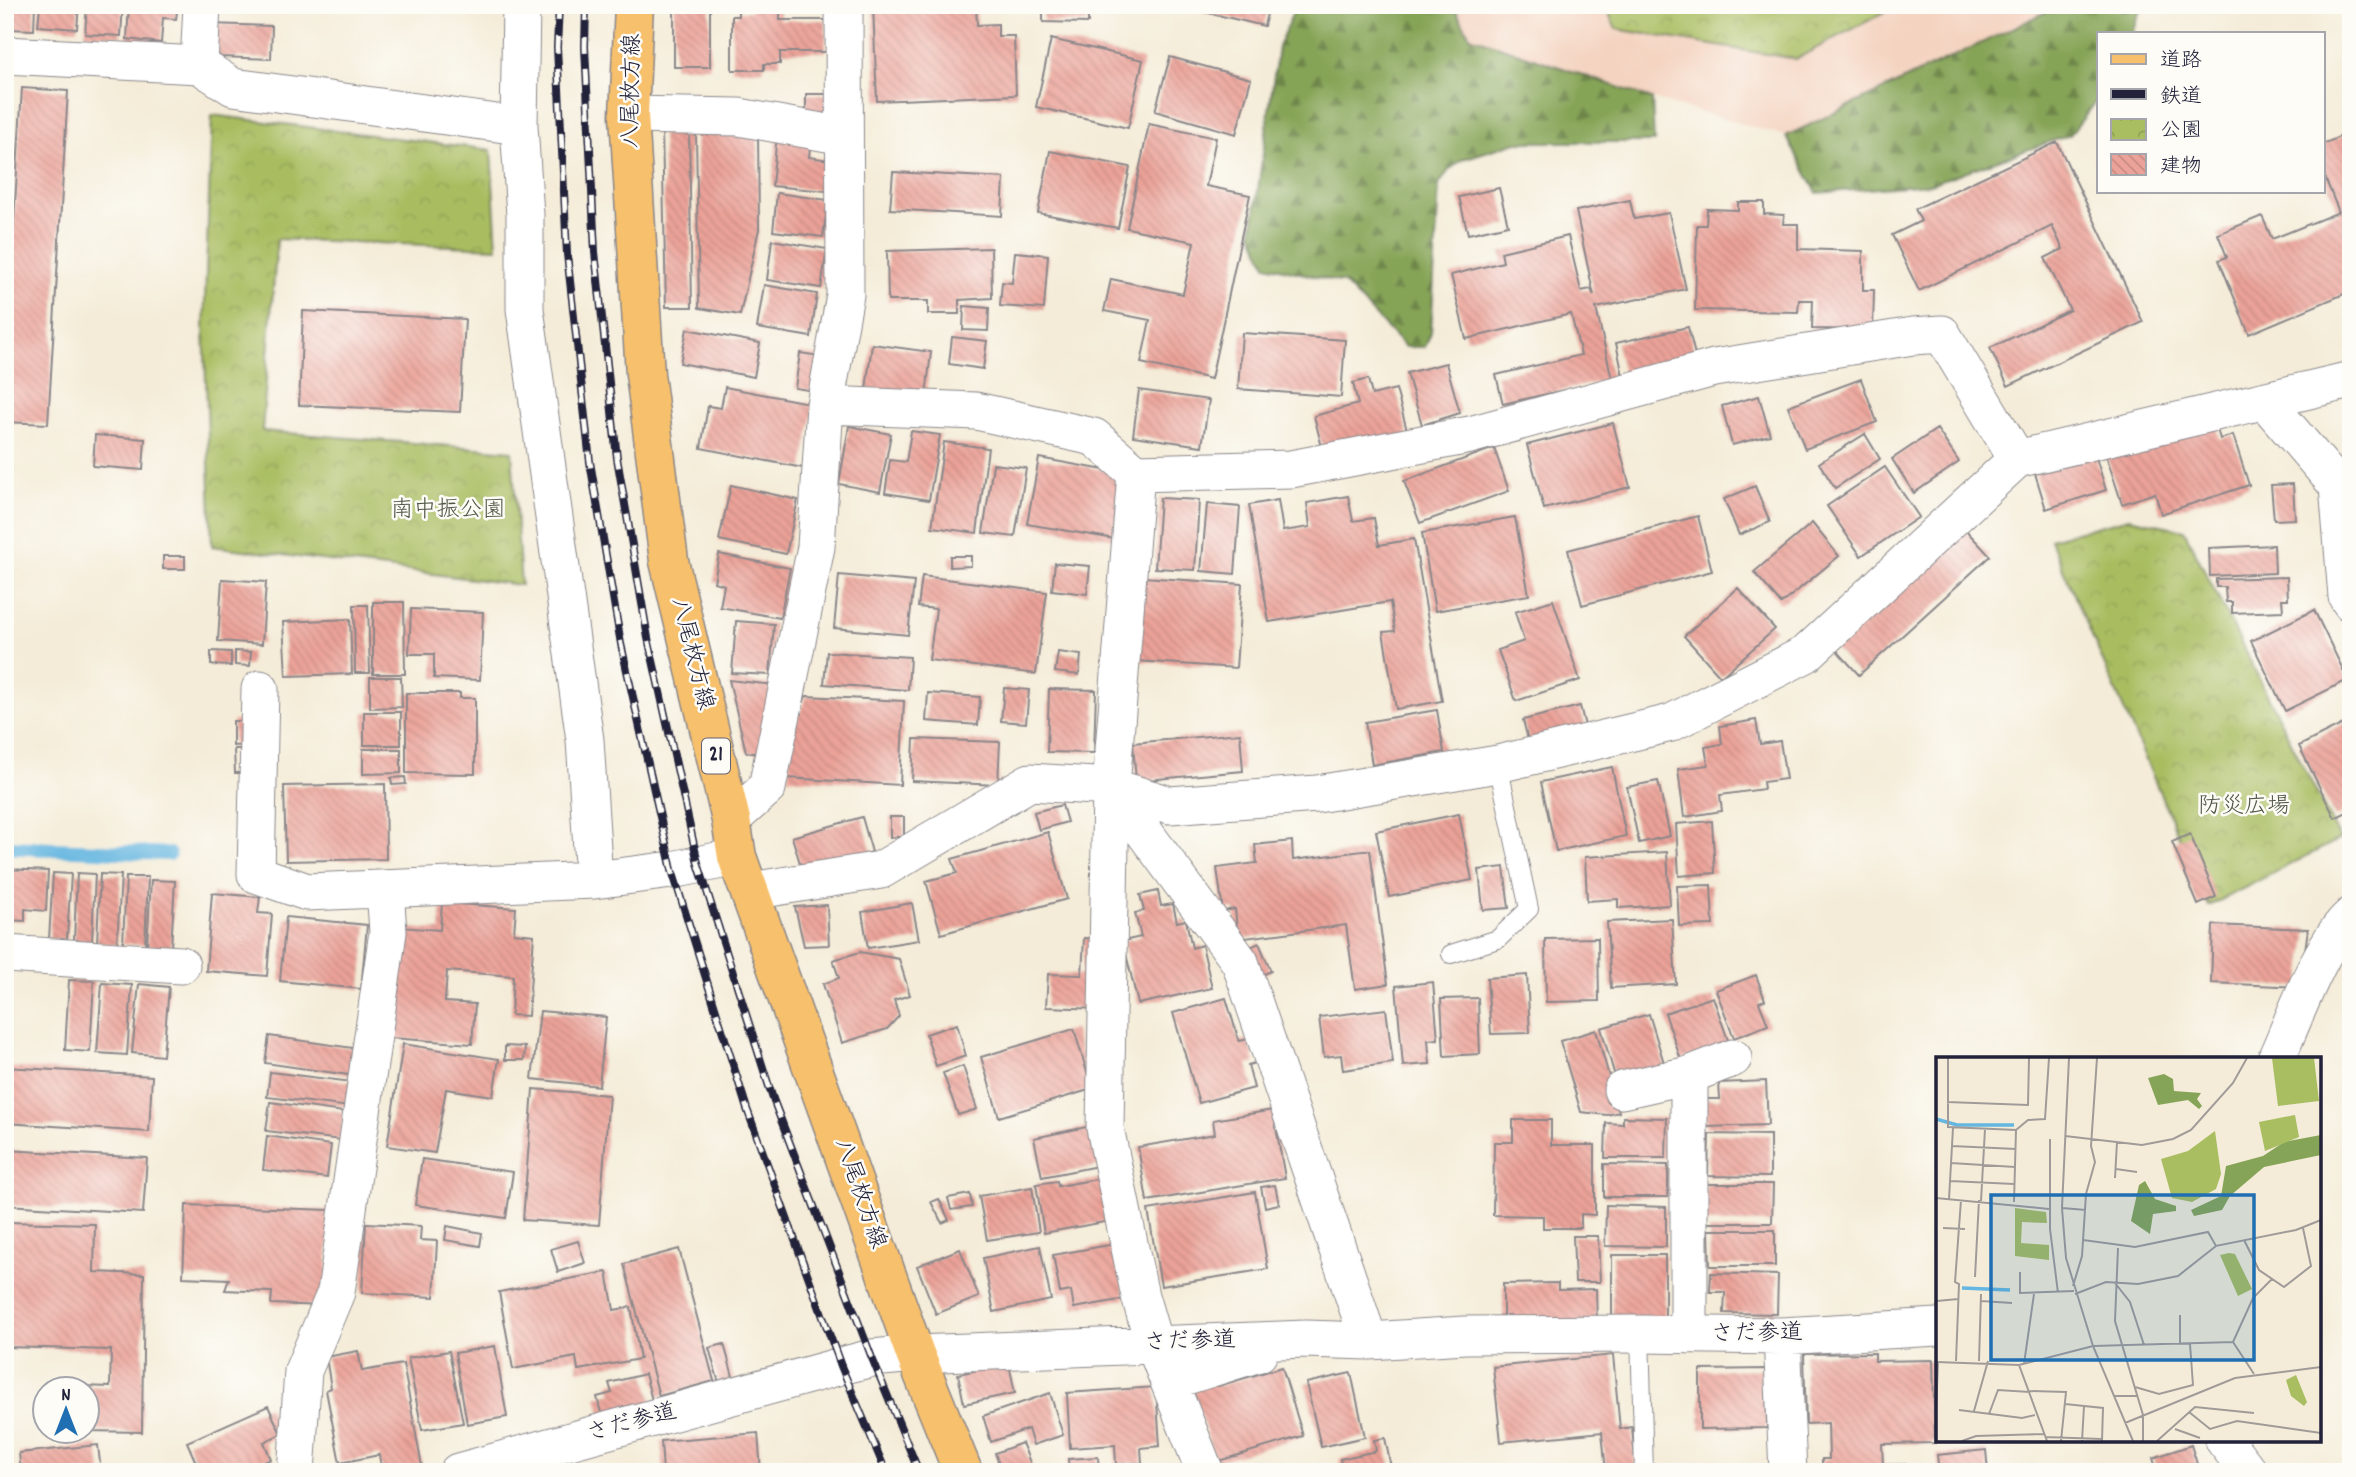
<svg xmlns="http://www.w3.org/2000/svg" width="2356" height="1477" viewBox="0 0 2356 1477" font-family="Dekko,'Klee One',sans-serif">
<defs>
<pattern id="forest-firs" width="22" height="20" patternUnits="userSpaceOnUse" patternTransform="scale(1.75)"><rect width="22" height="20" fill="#86a457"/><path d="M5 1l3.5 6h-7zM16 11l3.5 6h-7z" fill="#6d8549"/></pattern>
<pattern id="park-crowns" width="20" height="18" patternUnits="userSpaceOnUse" patternTransform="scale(1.75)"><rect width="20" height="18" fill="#a9bd61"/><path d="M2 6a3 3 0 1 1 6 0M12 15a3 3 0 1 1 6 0" fill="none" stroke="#91a255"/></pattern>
<pattern id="building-back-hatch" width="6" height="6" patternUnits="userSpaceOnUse" patternTransform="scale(1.75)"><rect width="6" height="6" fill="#eba298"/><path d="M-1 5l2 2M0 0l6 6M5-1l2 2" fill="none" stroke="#c98b84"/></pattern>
</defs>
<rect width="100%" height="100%" fill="#fdfcf7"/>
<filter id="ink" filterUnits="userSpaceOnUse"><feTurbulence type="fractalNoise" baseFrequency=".0143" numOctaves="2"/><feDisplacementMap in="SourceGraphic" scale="14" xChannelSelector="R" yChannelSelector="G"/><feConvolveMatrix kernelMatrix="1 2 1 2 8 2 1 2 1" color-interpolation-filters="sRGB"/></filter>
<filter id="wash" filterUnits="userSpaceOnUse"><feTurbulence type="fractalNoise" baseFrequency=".00686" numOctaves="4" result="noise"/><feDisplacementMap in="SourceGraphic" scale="28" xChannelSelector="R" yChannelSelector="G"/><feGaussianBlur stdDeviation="1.57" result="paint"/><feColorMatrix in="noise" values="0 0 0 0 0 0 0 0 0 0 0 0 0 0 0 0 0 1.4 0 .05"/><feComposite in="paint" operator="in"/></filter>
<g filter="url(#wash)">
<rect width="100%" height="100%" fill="#f4ecd8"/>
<path fill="#f4d3c0" d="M1453 5H2061L1786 136 1652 99 1470 36Z"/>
<path fill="url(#forest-firs)" stroke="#546349" stroke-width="2" d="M1296 5H1453L1470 36 1652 99 1654 142H1517L1463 159 1449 170 1439 185 1431 332 1425 347H1405L1344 283 1266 265 1252 232 1278 47Z
M2061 5H2149L2139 13 2132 33H2099V98L2070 135 1930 184 1817 193 1786 136Z"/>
<path fill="url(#park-crowns)" stroke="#66704e" stroke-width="2" d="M1605 5H1898L1796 59 1616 29Z
M212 115 491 150 497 248 277 239 262 431 512 451 521 585 212 546 204 327Z
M2129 518 2184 530 2340 839 2209 906 2050 539Z"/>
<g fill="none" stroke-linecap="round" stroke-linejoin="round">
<path stroke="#65b6e0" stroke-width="14" d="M5 847 169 854"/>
</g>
<g id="blocks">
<path fill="url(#building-back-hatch)" d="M9 5H35L34 30 7 29Z
M40 5H79L77 29 38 26Z
M87 5H123L121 36 85 34Z
M129 5H178L176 19 163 18 161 43 127 39Z
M674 5H710V67H674Z
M750 5H780V20H826V52H780V64H764V70H732V16H738V11H750Z
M887 5H976L977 25 998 24V36H1014L1016 95 877 101 873 6Z
M1043 5H1088V23L1043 22Z
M1193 5H1269L1264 26 1192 9Z
M209 24 272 26 271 59 221 57 209 46Z
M1051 39 1143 60 1128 128 1036 107Z
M1170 57 1251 79 1236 134 1155 111Z
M22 88 68 91 48 424 5 422V368Z
M806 94H827V114L806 113Z
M1149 124 1216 138 1206 186 1250 195 1211 379 1141 363 1150 320 1104 311 1111 279 1183 294 1194 242 1127 228Z
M662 130H689L692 307H666Z
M2351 132V291L2249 334 2219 260 2227 257 2218 234 2262 216 2272 239 2339 212 2323 173V144Z
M758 133 759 229 740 315 699 308 696 134Z
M777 134 811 137 809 157 829 160 826 191 772 186Z
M2057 142 2143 322 2008 386 1990 348 2070 310 2045 258 2063 249 2052 226 1919 291 1892 235 1921 221 1915 209Z
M1050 151 1130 167 1118 228 1038 213Z
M893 172 1004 178 1002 216 890 209Z
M1499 188 1508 225 1468 234 1459 197Z
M777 193 828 200 823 237 773 231Z
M1630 200 1634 219 1669 213 1686 289 1596 308 1612 379 1503 404 1496 375 1581 355 1571 314 1466 339 1451 275 1503 262 1501 252 1568 236 1581 291 1591 289 1594 296 1576 211Z
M1738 202H1764V214L1784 215 1783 224H1798V249L1863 251V290H1874L1873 330 1812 329 1813 300H1799L1798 312 1695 310 1697 225H1706L1707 209 1738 210Z
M772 240 827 249 821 288 767 280Z
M991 248 992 298 959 300V314H928V301H888L887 251Z
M1015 252 1048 255 1044 309 1000 306 1002 282 1012 283Z
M764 285 817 294 811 337 757 328Z
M964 306 989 308 988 331 963 330Z
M303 311 465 319 460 412 299 405Z
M1688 327 1696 359 1623 376 1616 343Z
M687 329 760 343 754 377 680 363Z
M1242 333 1345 340 1341 397 1238 389Z
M952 337 987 341 983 369 949 364Z
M872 344 931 352 926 396 866 389Z
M800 353 827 357 821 392 795 388Z
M1446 363 1460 413 1422 425 1407 373Z
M1368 379 1372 395 1396 389 1409 438 1324 455 1314 416 1358 404 1353 383Z
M1861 379 1877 422 1805 449 1788 406Z
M725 387 814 404 803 468 701 448 708 406 721 408Z
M1139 390 1209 400 1202 446 1133 436Z
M1759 396 1770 435 1732 445 1722 406Z
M2214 420 2220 439 2233 435 2249 485 2161 514 2155 493 2122 504 2106 455Z
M1613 423 1630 487 1544 509 1527 445Z
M849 426 891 434 880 492 839 484Z
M1937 429 1959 462 1914 493 1892 459Z
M911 431 940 435 929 500 885 493 890 460 906 462Z
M1865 434 1880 459 1835 488 1819 463Z
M95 435 145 439 143 470 93 466Z
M944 442 988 448 977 533 932 527Z
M1494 448 1509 491 1420 523 1404 481Z
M2094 451 2106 490 2046 509 2034 470Z
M1039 458 1126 474 1115 539 1027 524Z
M993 464 1026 468 1015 537 983 533Z
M1885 467 1919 517 1861 556 1827 506Z
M2293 484 2295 519 2274 520 2271 485Z
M731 485 798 500 786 554 719 540Z
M1755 486 1770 522 1739 535 1724 499Z
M1348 496 1353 521 1374 518 1379 545 1414 539 1442 701 1396 709 1383 632 1395 631 1390 602 1269 622 1249 505 1278 500 1283 531 1310 527 1307 503Z
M1160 498 1199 500 1195 570 1155 568Z
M1207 504 1240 507 1235 574 1201 571Z
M1698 516 1712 571 1582 605 1568 550Z
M1515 517 1529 595 1435 611 1422 533Z
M1812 523 1839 556 1781 604 1754 572Z
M1962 526 1990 556 1859 675 1832 645Z
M2274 545 2275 573 2210 576 2209 548Z
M719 554 790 568 780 618 720 607 724 585 714 582Z
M163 556H185V569H163Z
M950 556H971V566L950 567Z
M1055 563 1090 566 1087 594 1052 590Z
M839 575 914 582 908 635 834 628Z
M922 576 1047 592 1036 674 929 660 936 609 918 607Z
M1143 577 1242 584 1236 668 1137 661Z
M2287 577 2288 599H2282L2283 611 2232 613V602H2226L2225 587H2216V579Z
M222 579 266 582 262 644 218 641Z
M1738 588 1775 629 1721 677 1684 636Z
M1553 600 1580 680 1516 701 1498 650 1524 641 1515 612Z
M373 602H404L405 674H373Z
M354 605H368L370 673H355Z
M411 609 483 612 480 680 434 678V654H409Z
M2314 610 2348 680 2285 711 2251 641Z
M350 619 352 674 286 676 283 622Z
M736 621 774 624 770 675 732 673Z
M211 651 231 652V666L211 665Z
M235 651 251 652 250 666 235 665Z
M827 652 910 657 908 690 824 684Z
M1058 652 1081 655 1079 675 1055 672Z
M370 677H401L402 707 370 708Z
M729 680 775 685 768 755 746 752Z
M1004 688 1029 690 1026 723 1001 721Z
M1049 689 1096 690 1094 753 1047 752Z
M406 693H460V698H475V774L406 773Z
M928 693 980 697 978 725 926 721Z
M806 696 904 701 900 785 788 778 791 734Z
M1580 706 1585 726 1528 740 1523 720Z
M1437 710 1444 752 1372 765 1365 722Z
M364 712H401V745H364Z
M1756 720 1760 744 1780 741 1786 779 1763 782 1764 789 1720 795 1722 811 1684 817 1678 769 1708 765 1705 747 1722 744 1720 726Z
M2351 720V810L2335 818 2299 746Z
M233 721H249L250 745 233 746Z
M1240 733 1243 771 1136 781 1133 743Z
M914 739 1000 742 998 785 912 781Z
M234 749H248V773H235Z
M363 749H401V773L363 774Z
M1612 767 1626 836 1556 851 1541 782Z
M405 777 406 784 392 785 391 778Z
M1658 781 1670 836 1639 843 1627 787Z
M385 784 386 859 286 861 284 786Z
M1062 805 1067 822 1039 830 1034 812Z
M1459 814 1472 880 1389 897 1376 831Z
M862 817 872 852 803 873 792 837Z
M890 817H904V837H890Z
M1712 821 1715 873 1679 876 1676 824Z
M1048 832 1067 899 941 934 926 881 957 873 952 859Z
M2190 834 2216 897 2198 905 2172 842Z
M1292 841 1293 860 1370 850 1388 984 1355 989 1346 925 1238 939 1235 909 1223 911 1217 868 1257 863 1255 845Z
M1667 852 1670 905 1618 908V899L1587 901 1585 857Z
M1504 867 1509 908 1483 910 1479 870Z
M5 869 48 871 46 911 25 909V921L5 920Z
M53 873 71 874 67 939H49Z
M77 873 95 874 92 941 74 940Z
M100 874 121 875 117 945 97 943Z
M126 877H148L145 945 123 944Z
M151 880 175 881 171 948 147 946Z
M1711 885 1713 925 1679 926 1677 886Z
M1158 891 1161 906 1173 904 1177 922 1186 920 1192 948 1202 945 1212 988 1138 1004 1123 941 1141 937 1135 913 1144 911 1140 895Z
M212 893 260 897 258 913 272 914 267 976 206 971Z
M442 903 516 908 514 933 534 935 528 1016 511 1015 513 976 447 971 445 1002 475 1004 472 1044 391 1038 399 927 440 930Z
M912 903 919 940 868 948 862 912Z
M827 905 829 945 804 946 795 907Z
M286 917 367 925 361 989 280 981Z
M1672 919 1676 984 1611 988 1607 922Z
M2213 925 2308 929 2300 987 2211 983Z
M1084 938 1103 939 1101 1009 1046 1007 1048 974 1082 975Z
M1598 938 1599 1001 1546 1002 1545 939Z
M1259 943 1271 971 1256 978 1242 951Z
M860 952 899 959 910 995 894 1000 899 1016 887 1029 842 1043 823 984 839 978 833 960Z
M1527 975 1530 1033 1491 1034 1487 978Z
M1756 975 1765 1000 1759 1002 1768 1025 1734 1038 1716 990Z
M69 980 94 981 90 1052 65 1050Z
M1433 982 1438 1039 1428 1040 1430 1064 1403 1066 1396 986Z
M102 983 132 985 127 1055 97 1053Z
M139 984 169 987 163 1056 132 1053Z
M1713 997 1729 1043 1681 1060 1665 1013Z
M1226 998 1239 1041 1249 1039 1255 1063 1248 1065 1254 1088 1199 1103 1173 1013Z
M1478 998 1480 1054 1444 1056 1441 999Z
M1386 1009 1393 1063 1343 1070 1341 1055 1324 1057 1319 1017Z
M540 1011 606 1017 599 1086 532 1079Z
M1649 1014 1665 1066 1616 1080 1601 1028Z
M957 1024 966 1056 936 1066 926 1034Z
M1074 1029 1092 1089 999 1117 981 1057Z
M1596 1030 1619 1112 1607 1115 1581 1112 1560 1041Z
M269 1036 360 1049 356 1076 265 1063Z
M403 1044 499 1059 493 1096 446 1089 435 1153 387 1146Z
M505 1046 525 1047 524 1060H505Z
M963 1066 977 1109 958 1115 943 1073Z
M5 1067 152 1076 149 1132 5 1123Z
M270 1072 353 1082 350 1107 267 1097Z
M1766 1081 1768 1125 1706 1127 1705 1099H1720L1719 1083Z
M533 1089 609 1095 599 1225 523 1220Z
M270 1102 344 1112 341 1140 266 1131Z
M1273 1110 1285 1178 1147 1201 1138 1147 1215 1134 1213 1120Z
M1623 1117 1667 1118 1666 1158H1605L1606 1123 1623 1124Z
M1513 1120H1551V1145H1595V1215L1581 1214V1228H1543V1216L1493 1215 1494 1142H1513Z
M1096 1125 1103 1165 1042 1177 1034 1138Z
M1709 1134 1770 1135V1177L1708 1176Z
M267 1136 331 1145 327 1178 263 1170Z
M6 1150 147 1158 143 1213 5 1205Z
M422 1159 513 1172 506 1218 415 1205Z
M1604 1164 1668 1165V1197H1604Z
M1103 1178 1110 1221 1044 1233 1036 1184 1057 1181 1058 1186Z
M1706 1184H1773L1772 1223H1705Z
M1275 1185 1279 1204 1265 1207 1261 1187Z
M1032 1187 1039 1232 987 1240 979 1196Z
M1255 1192 1268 1269 1161 1286 1148 1210Z
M970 1194 972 1207 951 1210 948 1198Z
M939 1199 949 1220 942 1223 931 1202Z
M186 1205 330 1210 326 1306 271 1304 272 1292 225 1290 229 1279 183 1277Z
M1606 1205 1666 1207V1247L1605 1246Z
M5 1222 95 1224 94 1272 144 1274 142 1432 88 1431V1390H85V1386L110 1387 111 1350 7 1347Z
M366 1223 421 1226 420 1240 437 1241 434 1297 362 1293Z
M447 1226 482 1233 480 1246 445 1240Z
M1709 1230H1775V1266H1710Z
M1573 1236H1598L1600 1282H1575Z
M578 1241 585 1263 558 1272 551 1249Z
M1115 1244 1125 1299 1074 1308 1071 1291 1060 1293 1053 1255Z
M1040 1246 1051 1300 994 1312 983 1258Z
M679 1249 714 1381 659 1396 624 1264Z
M960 1249 979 1297 936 1314 917 1266Z
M1612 1255H1665V1318H1612Z
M607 1272 614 1310 631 1307 640 1359 578 1370 576 1357 513 1369 499 1292Z
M1711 1273 1778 1275 1777 1314 1724 1313 1725 1292H1710Z
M1558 1283V1290L1596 1289 1597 1322 1503 1325V1284Z
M724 1344 734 1380 719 1383 709 1348Z
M495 1346 507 1417 467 1424 455 1353Z
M358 1351 362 1371 403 1364 423 1472H382L379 1455 340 1463 326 1390 331 1388 326 1357Z
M449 1351 463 1423 422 1430 408 1358Z
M1875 1353V1361L1933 1360 1935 1443 1882 1444 1883 1465 1911 1464V1472H1822V1459H1829L1828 1423 1806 1424 1804 1354Z
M1613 1355 1620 1429 1632 1427 1636 1472H1606L1602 1432 1501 1442 1493 1367Z
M1009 1364 1015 1393 964 1404 958 1374Z
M1282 1367 1303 1436 1215 1462 1192 1386 1216 1379 1218 1386Z
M1766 1369 1767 1428 1700 1429V1370Z
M1351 1373 1365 1437 1321 1447 1306 1383Z
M645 1374 653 1404 602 1417 597 1397 612 1393 609 1383Z
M1156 1387 1160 1446 1141 1448 1142 1463 1116 1465 1115 1445 1070 1448 1067 1393Z
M1050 1393 1063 1435 1033 1445 1028 1429 991 1442 983 1416Z
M268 1406 281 1434 264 1442 271 1459 260 1464 264 1472H200L187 1442Z
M758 1433 761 1472H663L661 1441Z
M1385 1438 1392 1472H1343L1340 1459 1376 1451 1374 1440Z
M1022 1443 1034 1472H1002L995 1453Z
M98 1445 101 1472H21L19 1453Z
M2191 1445 2198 1467 2184 1472H2157L2153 1458Z
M1986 1450 1988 1472H1939L1937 1455Z
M1098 1457 1099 1472H1069L1068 1459Z"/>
</g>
</g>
<g filter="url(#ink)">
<use href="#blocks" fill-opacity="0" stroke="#8b878a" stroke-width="2"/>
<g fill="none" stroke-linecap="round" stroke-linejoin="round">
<g stroke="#8b878a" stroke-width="20">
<path id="service" d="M1451 954 1498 939 1529 909 1498 764
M1640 1334 1644 1472"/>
</g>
<g stroke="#8b878a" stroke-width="39">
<path id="minor" d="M521 5 519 126 525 215V309L585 740 594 880
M5 55 199 65 233 87 519 126
M199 65 202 5
M629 115 739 117 844 136
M2266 402 2338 486 2347 597 2351 603
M825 405 976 411 1094 437 1136 473 1291 469 1470 435 1714 368 1913 336 1942 334 2017 459 2351 380
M1136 473 1111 787 1105 1128 1140 1296 1154 1344 1205 1472
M260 689 256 874 307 892 594 880 672 870 737 857
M1111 787 1240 962 1369 1341
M731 820 767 788 816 547 825 405 845 295 844 5
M751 891 881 870 1030 782 1111 787 1170 805 1317 794 1498 764 1671 723 1806 654 2017 459
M5 954 181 965
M2276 1059C2293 1022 2322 940 2351 916
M1689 1075V1335
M1622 1090 1689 1075 1733 1058
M1782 1336 1788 1472
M1170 1381 1259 1353
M2224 1440 2249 1472
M296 1472 303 1371 336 1292 388 932 385 889
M458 1472 841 1366 872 1358 915 1354 1305 1339 1369 1341 1465 1335 1640 1334 1782 1336 1938 1327"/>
</g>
<g stroke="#8b878a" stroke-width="41">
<path id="primary" d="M634 5 629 115 645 374 669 561 731 820 737 857 915 1354 963 1472"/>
</g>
<use href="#service" stroke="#fff" stroke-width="18"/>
<use href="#minor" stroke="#fff" stroke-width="37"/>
<use href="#primary" stroke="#f7c06c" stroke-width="38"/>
<g stroke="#22223b" stroke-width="8">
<path id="rail" d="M559 5 557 47 567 254 590 462 621 644 672 870 747 1109 841 1366 886 1472
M586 5 585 47 595 252 617 458 648 638 698 863 773 1099 872 1358 919 1472"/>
</g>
<use href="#rail" stroke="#fdfcf7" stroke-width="5" stroke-dasharray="16" stroke-linecap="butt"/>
</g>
</g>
<g text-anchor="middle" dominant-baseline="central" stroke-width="5" stroke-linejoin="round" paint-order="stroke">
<rect fill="#fdfcf7" stroke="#646373" stroke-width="2" x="702" y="738.5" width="28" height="35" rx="5"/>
<g font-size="21" font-weight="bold" fill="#22223b">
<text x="716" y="756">21</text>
</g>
<g font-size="23" fill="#22223b" stroke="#fdfcf7">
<text transform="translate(633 91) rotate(-89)">八尾枚方線</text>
<text transform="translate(691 654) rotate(76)">八尾枚方線</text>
<text transform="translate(859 1194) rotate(71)">八尾枚方線</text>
<text transform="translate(1757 1335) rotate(-1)">さだ参道</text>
<text transform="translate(1190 1343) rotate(-2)">さだ参道</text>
<text transform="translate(632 1424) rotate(-15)">さだ参道</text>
</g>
<g font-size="23" fill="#515848" stroke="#fdfcf7">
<text x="448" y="511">南中振公園</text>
<text x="2244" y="807">防災広場</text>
</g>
</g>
<g transform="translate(1936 1057)">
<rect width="385" height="385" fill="#f4ecd8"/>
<path d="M228 17 237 22 238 34 265 36 261 42 266 49 263 52 252 43 222 48 212 21ZM385 78V98L328 110 294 139 286 153 258 159 255 153 285 139 290 109 327 99 348 85ZM209 124 219 142 240 149V154L217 157 214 177 195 164 203 128Z" fill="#86a457"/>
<path d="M360 318 371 345 368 349 355 339 350 323Z" fill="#a9bd61"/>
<path d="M279 74 285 117 280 132 256 145 236 141 225 102 252 94ZM79 151 110 155 111 166 86 165 85 186 113 188V203L79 199ZM293 196 299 197 316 232 302 239 284 198Z" fill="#a9bd61"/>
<path d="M336 1H378L383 44 342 49ZM359 58 363 80 329 94 323 65Z" fill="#a9bd61"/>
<path fill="none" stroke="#65b6e0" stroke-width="3.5" d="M0 62 21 68H78M26 231 74 233"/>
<path fill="none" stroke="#a09b99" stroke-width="2" d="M12 1V70L80 73 78 145M133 1 126 151 130 201 157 289 197 384M11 45 92 48 93 1M80 73 92 63 109 62 113 1M129 79 206 88 237 82 255 73 297 26 311 1M114 82V172L122 236M16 89 80 92M15 106 79 110M180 112 201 115M179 121 181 85M14 124 78 127M0 141 113 152M13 142 17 71M45 144 49 72M126 151 150 153M7 171 29 172M147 183 199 190 272 175 280 189 360 173 385 163M308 183 323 213 348 230 375 209 367 171M182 191 179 264 207 358V384M84 215V236L138 234M39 220 43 143M179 226 194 245 208 288M137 229 146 199 150 137 159 105 155 89 161 1M139 237 170 225 202 227 242 219 280 189M1 244 22 242M45 244 76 246M244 258V287M297 285 317 241 336 222M20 304 23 227 19 225 25 143M43 304 45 237M0 305 83 308 157 289 297 285 318 317M88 307 98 237M83 308 111 384M199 330 223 337 257 328 254 287M93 334 130 335 125 384M178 339H201M129 347 167 351 166 384M23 353 86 361 99 358M38 354 52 304M0 355 2 305M253 355 274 372 301 364 385 376M53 357 62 333 94 335M189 366 299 321 385 310M239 372 264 381M109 380 166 382M26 384 40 379 108 377M146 384 148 349M221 384 259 350 318 356"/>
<path fill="#1f6fb2" fill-opacity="0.15" stroke="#1f6fb2" stroke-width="3.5" d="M55 138H318V303H55Z"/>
<rect width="385" height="385" fill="none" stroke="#22223b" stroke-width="3.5"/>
</g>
<rect width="2356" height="1477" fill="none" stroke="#fdfcf7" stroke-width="28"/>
<rect x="2097" y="32" width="228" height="161" fill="#fdfcf7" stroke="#a5a5ac" stroke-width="2"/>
<rect x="2111" y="54" width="35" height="10" fill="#f7c06c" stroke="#a5a5ac" stroke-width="2"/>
<text x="2160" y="66" font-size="21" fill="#22223b">道路</text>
<rect x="2111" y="89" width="35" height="10" fill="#22223b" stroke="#a5a5ac" stroke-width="2"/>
<text x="2160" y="102" font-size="21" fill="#22223b">鉄道</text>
<rect x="2111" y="119" width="35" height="21" fill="url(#park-crowns)" stroke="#a5a5ac" stroke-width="2"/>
<text x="2160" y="136" font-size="21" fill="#22223b">公園</text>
<rect x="2111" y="154" width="35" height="21" fill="url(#building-back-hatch)" stroke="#a5a5ac" stroke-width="2"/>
<text x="2160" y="172" font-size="21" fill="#22223b">建物</text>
<g transform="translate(66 1410)"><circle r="33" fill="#fdfcf7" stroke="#a5a5ac" stroke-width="2"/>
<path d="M0-5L12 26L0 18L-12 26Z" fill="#1f6fb2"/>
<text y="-10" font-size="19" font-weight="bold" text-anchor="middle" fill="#22223b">N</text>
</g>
</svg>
